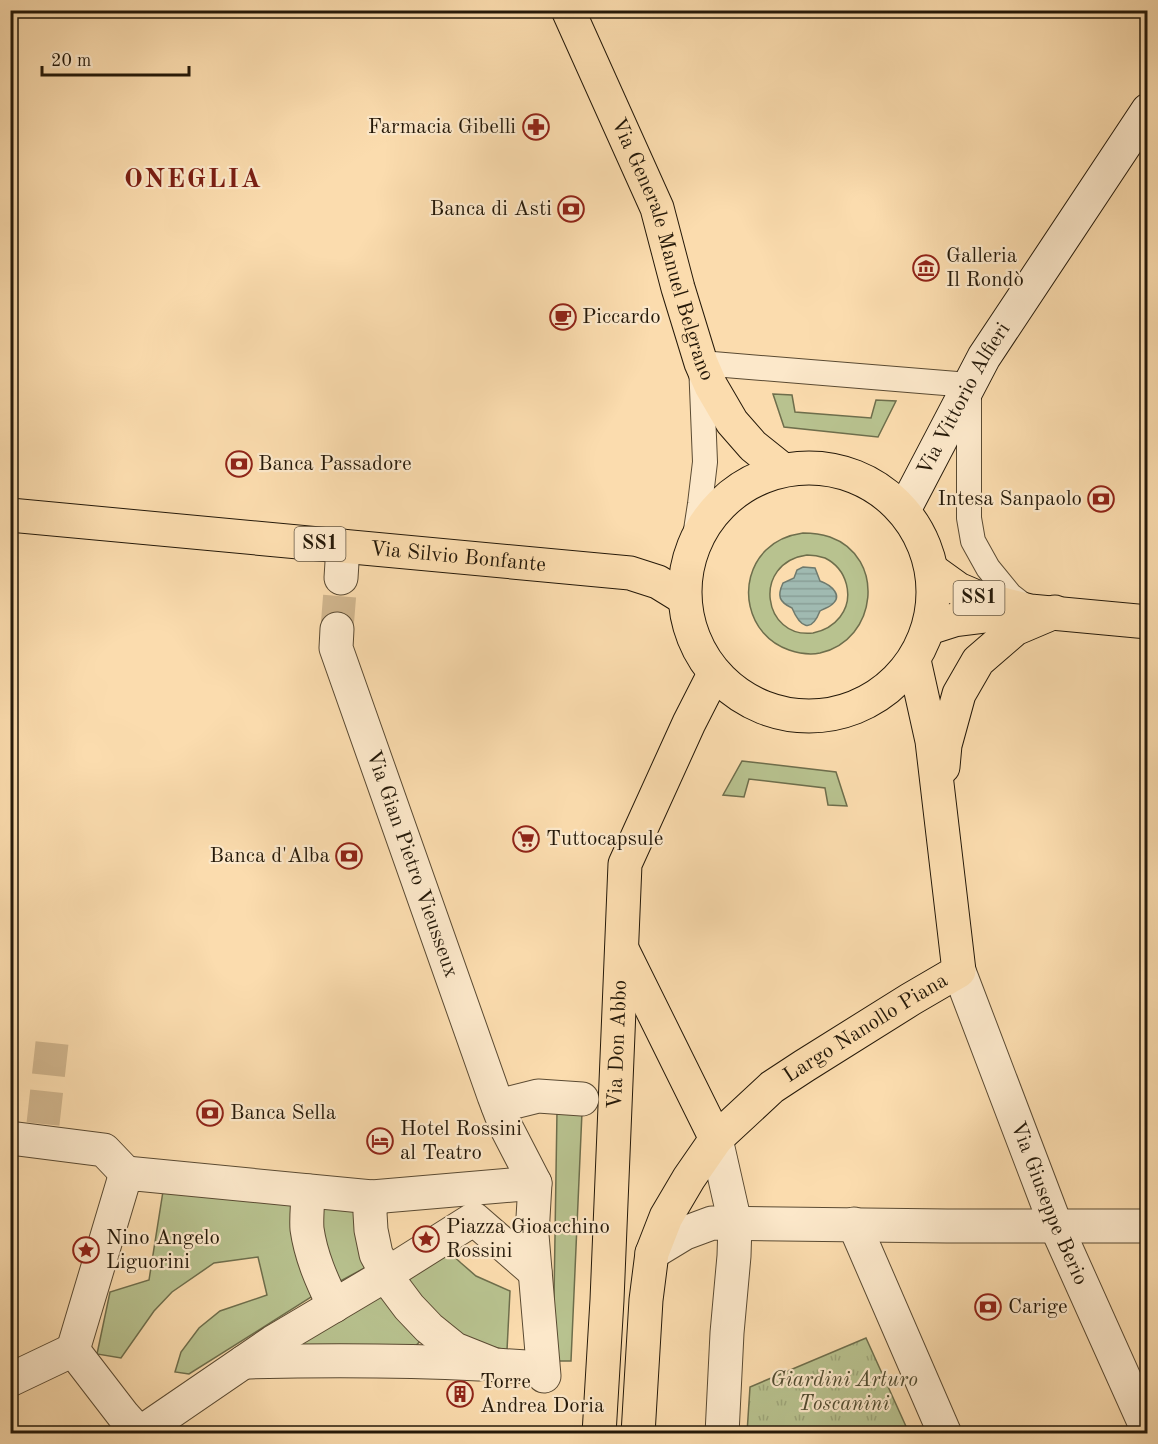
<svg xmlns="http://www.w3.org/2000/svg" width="1158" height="1444" viewBox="0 0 1158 1444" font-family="'Old Standard TT',serif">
<defs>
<pattern id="park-tufts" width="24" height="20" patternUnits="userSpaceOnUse" patternTransform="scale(1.5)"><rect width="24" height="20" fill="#b8c28f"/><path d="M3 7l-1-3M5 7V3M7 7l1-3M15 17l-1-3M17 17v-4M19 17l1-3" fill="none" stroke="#9ea67a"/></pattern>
<pattern id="water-rules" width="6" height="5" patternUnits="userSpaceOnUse" patternTransform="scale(1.5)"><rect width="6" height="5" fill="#a0bab1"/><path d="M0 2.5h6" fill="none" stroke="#8a9f97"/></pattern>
</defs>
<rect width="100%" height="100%" fill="#fbdcae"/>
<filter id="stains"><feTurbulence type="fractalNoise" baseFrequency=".00333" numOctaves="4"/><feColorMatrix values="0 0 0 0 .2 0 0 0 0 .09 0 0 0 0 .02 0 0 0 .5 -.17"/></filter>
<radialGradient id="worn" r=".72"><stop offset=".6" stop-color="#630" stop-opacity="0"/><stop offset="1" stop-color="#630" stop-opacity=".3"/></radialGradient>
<path fill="#b8c28f" stroke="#6e6e4c" stroke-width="1.5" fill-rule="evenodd" d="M773 394 792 395 795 412 871 418 876 400 896 401 878 437 784 427Z
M803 533C812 533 821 534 830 537 886 557 878 640 820 653 810 655 798 653 789 650 747 636 735 581 766 550 776 540 789 535 803 533ZM807 555C813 555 819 556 825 558 847 569 855 597 840 617 833 626 823 631 813 633 763 639 751 563 807 555Z
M742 761 836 772 847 806 828 805 825 788 749 779 744 797 723 795Z
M557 1111 582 1112 571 1361H553Z
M164 1185 292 1200 316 1294 189 1374 175 1372 181 1352 199 1328 220 1311 267 1295 258 1257 214 1263 172 1292 154 1311 121 1358 97 1354 110 1292 149 1280Z
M319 1202 360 1205 370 1265 335 1284 327 1267Z
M449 1252 461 1263 476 1276 510 1291 507 1350 484 1345 461 1336 401 1282Z
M386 1293 424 1337 408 1354H274Z"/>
<path fill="url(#park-tufts)" stroke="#6e6e4c" stroke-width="1.5" d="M866 1338 909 1433H747L750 1387Z"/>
<path fill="url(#water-rules)" stroke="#6f7a6e" stroke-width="1.5" d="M803 567 815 568 820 581C831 585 845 596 830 606 827 608 823 609 820 611 811 634 800 627 792 608 779 602 777 596 783 583L794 578 797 570Z"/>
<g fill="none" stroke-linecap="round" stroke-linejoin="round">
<path stroke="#d0b58d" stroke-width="33" stroke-dasharray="33 16" stroke-linecap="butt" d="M337 629 341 578
M43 1124 52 1043"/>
<g stroke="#5a4a32" stroke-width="26">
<path id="service" d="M694 543 700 504 705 462 701 363 969 385V518L973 541 988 568 1010 595 1028 609"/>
</g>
<g stroke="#5a4a32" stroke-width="35">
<g id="pedestrian">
<path d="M341 578 343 546"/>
<path id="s1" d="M337 629 336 648 494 1096 505 1125 535 1183 532 1235 544 1376"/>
<path d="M498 1106 538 1096 582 1099"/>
<path d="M10 1138 104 1150 126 1173"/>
<path d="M308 1191C308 1203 306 1217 307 1229 311 1257 322 1281 334 1306"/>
<path d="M372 1197 370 1213 371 1230 376 1254 394 1287 409 1307 429 1328 455 1349 495 1365 542 1368"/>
<path d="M73 1350 126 1173 372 1197 535 1183"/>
<path d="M244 1362C322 1360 400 1360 479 1364"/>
<path d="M140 1433 273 1342 374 1282 474 1219 535 1272"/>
</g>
</g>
<g stroke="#5a4a32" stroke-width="35">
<g id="minor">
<path id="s2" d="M959 971 1056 1226 1148 1431"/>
<path d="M716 1139 735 1223 734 1256 727 1333 722 1434"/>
<path d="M854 1224 945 1434"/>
<path d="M652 1253 685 1233 712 1223 947 1226H1148"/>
<path d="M10 1380 73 1350 123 1415 140 1434"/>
</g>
</g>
<g stroke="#251909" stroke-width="35">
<g id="secondary">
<path id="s3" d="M904 510 984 357 1148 110"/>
</g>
</g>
<g stroke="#251909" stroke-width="35">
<g id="primary">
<path id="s4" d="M568 10 657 208 678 288 701 363 711 386 732 422 753 446 783 470"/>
<circle cx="809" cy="592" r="124"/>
<path id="s5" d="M10 515 630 573 658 582 684 598"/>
<path d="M933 571 958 589 979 598 1030 611 1148 622"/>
<path d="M929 628 954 620 1010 613"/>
<path d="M943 767 945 745 959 694 978 661 1015 629 1055 612"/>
<path d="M622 949 716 1139"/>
<path id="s6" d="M599 1434 607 1300 625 864 689 723 714 674"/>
<path id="s7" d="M638 1434 646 1300 652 1253 666 1217 689 1178 716 1139 772 1087 804 1066 911 999 959 971 932 741 914 660"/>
</g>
</g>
<use href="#service" stroke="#fce8ca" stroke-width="24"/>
<use href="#pedestrian" stroke="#fce8ca" stroke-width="33"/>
<use href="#minor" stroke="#fce8ca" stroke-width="33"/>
<use href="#secondary" stroke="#fce8ca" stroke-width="33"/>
<use href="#primary" stroke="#fbdcae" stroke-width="33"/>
</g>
<defs>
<g id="pharmacy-ring" transform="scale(1.35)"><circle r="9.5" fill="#fce8ca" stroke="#8f2418" stroke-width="1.5"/><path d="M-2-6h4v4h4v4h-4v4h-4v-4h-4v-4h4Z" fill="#8f2418"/></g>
<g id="bank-ring" transform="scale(1.35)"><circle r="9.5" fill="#fce8ca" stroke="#8f2418" stroke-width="1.5"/><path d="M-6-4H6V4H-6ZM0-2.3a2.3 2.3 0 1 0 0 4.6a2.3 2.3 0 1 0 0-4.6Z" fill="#8f2418"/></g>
<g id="museum-ring" transform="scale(1.35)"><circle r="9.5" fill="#fce8ca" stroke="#8f2418" stroke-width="1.5"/><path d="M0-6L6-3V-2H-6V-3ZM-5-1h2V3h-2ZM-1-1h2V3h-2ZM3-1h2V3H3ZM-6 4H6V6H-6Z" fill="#8f2418"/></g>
<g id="cafe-ring" transform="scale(1.35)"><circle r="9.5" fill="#fce8ca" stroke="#8f2418" stroke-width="1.5"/><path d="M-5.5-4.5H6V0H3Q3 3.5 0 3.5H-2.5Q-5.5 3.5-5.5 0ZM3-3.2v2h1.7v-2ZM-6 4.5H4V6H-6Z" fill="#8f2418"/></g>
<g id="supermarket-ring" transform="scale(1.35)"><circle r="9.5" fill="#fce8ca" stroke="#8f2418" stroke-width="1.5"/><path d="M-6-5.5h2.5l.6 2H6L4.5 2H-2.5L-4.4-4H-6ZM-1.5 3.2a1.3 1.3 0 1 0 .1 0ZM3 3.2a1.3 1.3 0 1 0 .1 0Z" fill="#8f2418"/></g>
<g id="hotel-ring" transform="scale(1.35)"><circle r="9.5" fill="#fce8ca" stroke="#8f2418" stroke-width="1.5"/><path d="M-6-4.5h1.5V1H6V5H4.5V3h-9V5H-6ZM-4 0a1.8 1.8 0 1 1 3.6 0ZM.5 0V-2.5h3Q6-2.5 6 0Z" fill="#8f2418"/></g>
<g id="sight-ring" transform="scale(1.35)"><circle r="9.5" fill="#fce8ca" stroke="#8f2418" stroke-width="1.5"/><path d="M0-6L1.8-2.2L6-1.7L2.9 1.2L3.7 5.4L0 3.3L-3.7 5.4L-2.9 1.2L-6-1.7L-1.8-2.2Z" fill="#8f2418"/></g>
<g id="building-ring" transform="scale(1.35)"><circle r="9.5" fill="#fce8ca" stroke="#8f2418" stroke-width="1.5"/><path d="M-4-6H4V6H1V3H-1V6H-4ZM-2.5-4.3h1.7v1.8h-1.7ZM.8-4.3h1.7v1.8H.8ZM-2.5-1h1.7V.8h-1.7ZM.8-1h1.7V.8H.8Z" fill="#8f2418"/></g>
</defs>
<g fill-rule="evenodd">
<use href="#pharmacy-ring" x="536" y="127"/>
<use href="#bank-ring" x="571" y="209"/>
<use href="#museum-ring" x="926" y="268"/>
<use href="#cafe-ring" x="563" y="317"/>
<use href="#bank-ring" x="239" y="464"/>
<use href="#bank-ring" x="1101" y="499"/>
<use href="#supermarket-ring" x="526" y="839"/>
<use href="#bank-ring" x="349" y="856"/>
<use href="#bank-ring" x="210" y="1113"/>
<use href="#hotel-ring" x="380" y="1141"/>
<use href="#sight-ring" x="426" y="1239"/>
<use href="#sight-ring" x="86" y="1250"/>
<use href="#bank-ring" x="988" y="1307"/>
<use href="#building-ring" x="460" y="1394"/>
</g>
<g text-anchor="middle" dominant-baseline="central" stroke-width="4.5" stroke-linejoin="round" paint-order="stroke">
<g fill="#fce8ca" stroke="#665743" stroke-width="1.5">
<rect x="294.5" y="527" width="51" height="34" rx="4.5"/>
<rect x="953.5" y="581" width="51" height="34" rx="4.5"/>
</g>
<g font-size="20" font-weight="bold" fill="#251909">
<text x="320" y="544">SS1</text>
<text x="979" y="598">SS1</text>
</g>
<g font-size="21" fill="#251909" stroke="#fce8ca" text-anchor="start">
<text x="516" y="127" text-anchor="end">Farmacia Gibelli</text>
<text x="552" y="209" text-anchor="end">Banca di Asti</text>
<text x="946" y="256">Galleria<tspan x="946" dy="24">Il Rondò</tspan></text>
<text x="582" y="317">Piccardo</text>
<text x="258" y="464">Banca Passadore</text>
<text x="1082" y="499" text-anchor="end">Intesa Sanpaolo</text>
<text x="546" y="839">Tuttocapsule</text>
<text x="330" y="856" text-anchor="end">Banca d'Alba</text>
<text x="230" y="1113">Banca Sella</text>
<text x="400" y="1129">Hotel Rossini<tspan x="400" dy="24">al Teatro</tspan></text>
<text x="446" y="1227">Piazza Gioacchino<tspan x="446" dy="24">Rossini</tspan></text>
<text x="106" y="1238">Nino Angelo<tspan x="106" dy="24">Liguorini</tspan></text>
<text x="1008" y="1307">Carige</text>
<text x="480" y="1382">Torre<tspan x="480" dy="24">Andrea Doria</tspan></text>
</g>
<g font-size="21" fill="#251909" stroke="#fce8ca">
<text stroke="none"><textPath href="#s4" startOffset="258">Via Generale Manuel Belgrano</textPath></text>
<text stroke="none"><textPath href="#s3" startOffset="126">Via Vittorio Alfieri</textPath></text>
<text stroke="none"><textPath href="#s5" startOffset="450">Via Silvio Bonfante</textPath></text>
<text stroke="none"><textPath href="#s1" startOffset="248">Via Gian Pietro Vieusseux</textPath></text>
<text stroke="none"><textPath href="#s7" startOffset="500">Largo Nanollo Piana</textPath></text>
<text stroke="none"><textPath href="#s6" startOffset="390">Via Don Abbo</textPath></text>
<text stroke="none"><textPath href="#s2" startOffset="249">Via Giuseppe Berio</textPath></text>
</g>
<g font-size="21" font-style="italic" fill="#514c31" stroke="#fce8ca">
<text x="844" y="1380">Giardini Arturo<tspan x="844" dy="24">Toscanini</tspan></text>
</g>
<g font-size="27" font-weight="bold" letter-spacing="1.5" fill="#7a1f14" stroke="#fce8ca">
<text x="193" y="179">ONEGLIA</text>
</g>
</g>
<rect width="1158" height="1444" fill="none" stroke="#fbdcae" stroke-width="36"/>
<rect x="12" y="12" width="1134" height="1420" fill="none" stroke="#251909" stroke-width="3"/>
<rect x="18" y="18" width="1122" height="1408" fill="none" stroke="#251909" stroke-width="1.5"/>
<path d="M42 66v9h147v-9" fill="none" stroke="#251909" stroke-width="3"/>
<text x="51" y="66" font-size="18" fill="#251909" stroke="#fce8ca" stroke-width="4.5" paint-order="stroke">20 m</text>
<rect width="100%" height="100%" filter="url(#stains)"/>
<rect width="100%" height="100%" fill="url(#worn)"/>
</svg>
